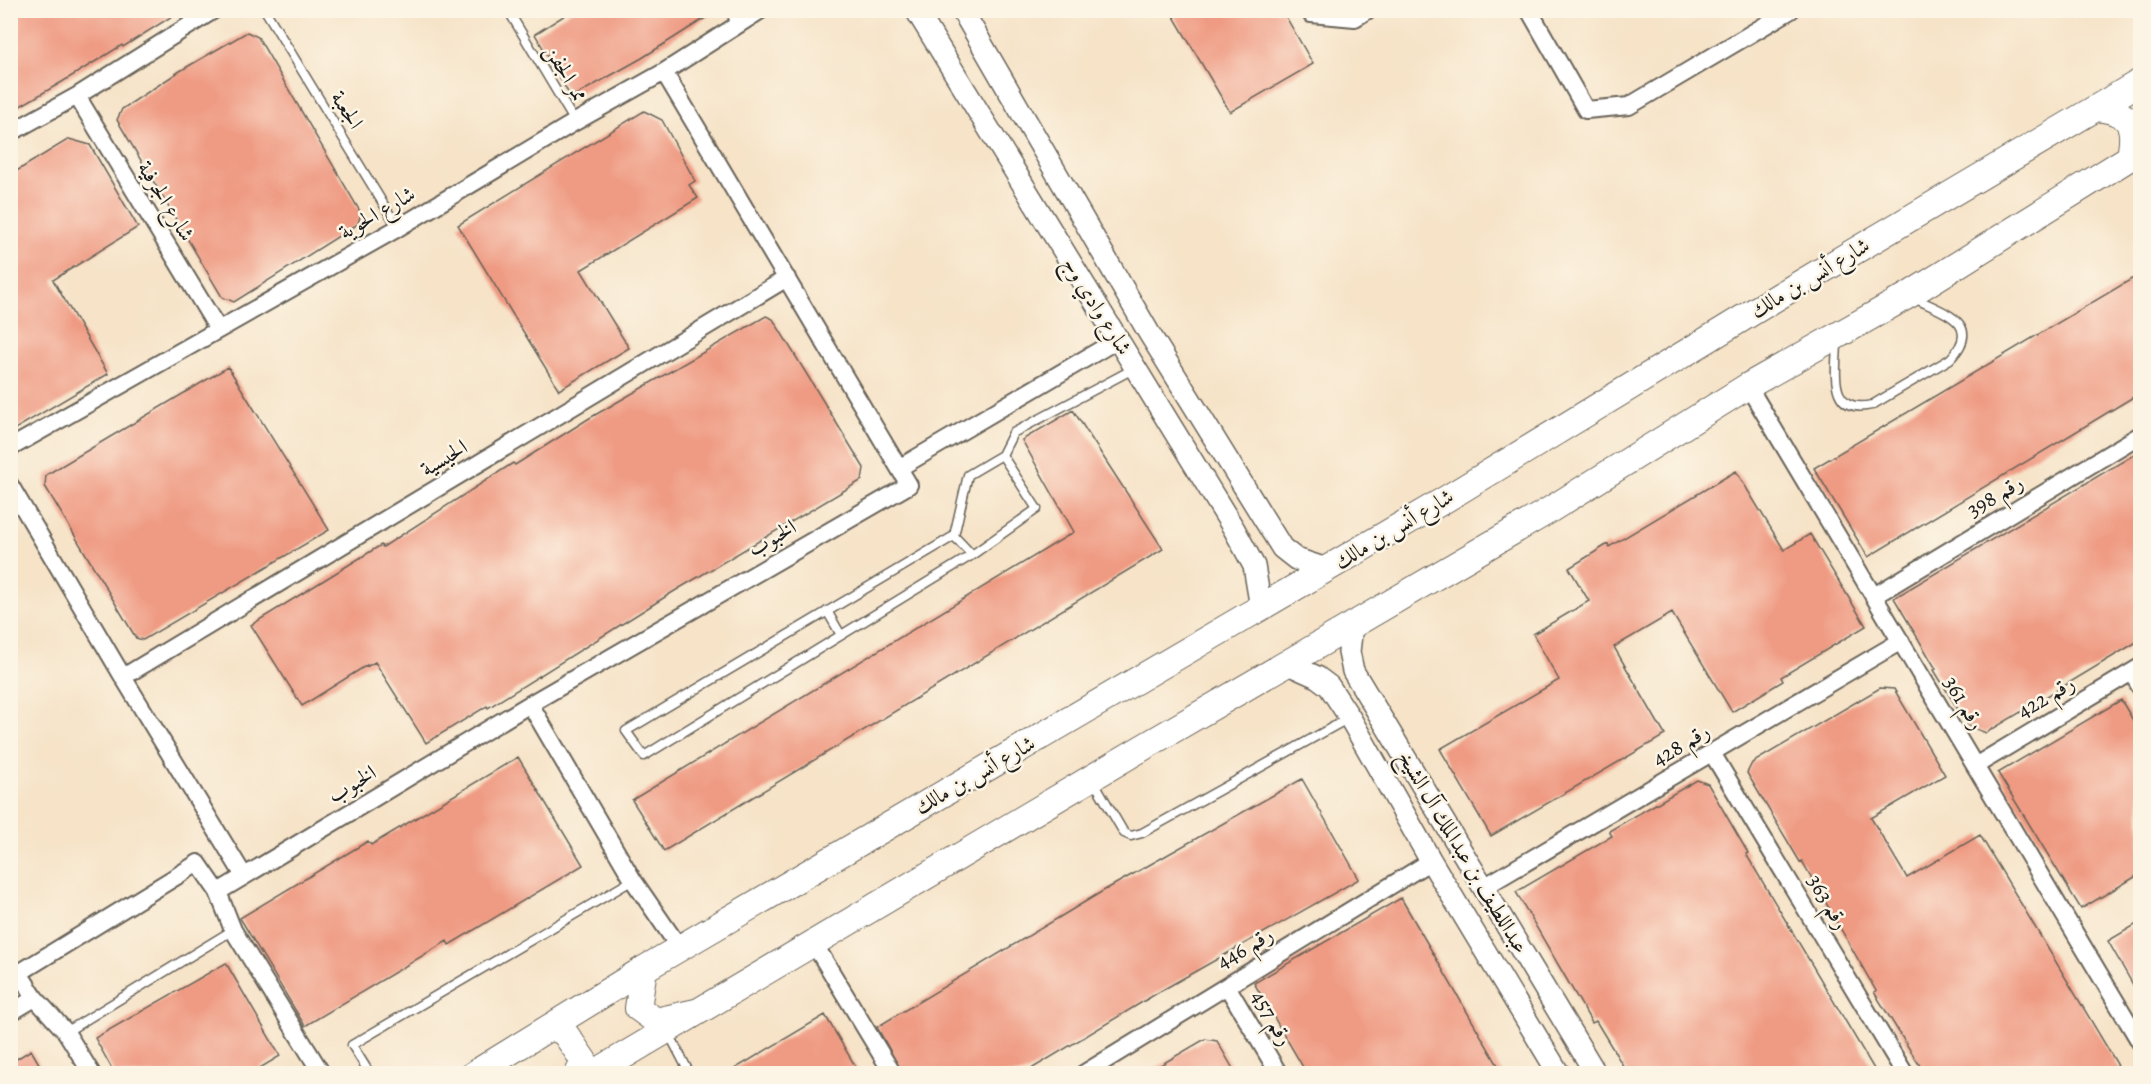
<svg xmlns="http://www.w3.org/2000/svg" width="2151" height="1084" viewBox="0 0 2151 1084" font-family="Alegreya,Amiri,serif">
<rect width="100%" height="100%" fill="#fcf5e5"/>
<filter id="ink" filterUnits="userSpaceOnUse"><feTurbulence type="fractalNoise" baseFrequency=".0167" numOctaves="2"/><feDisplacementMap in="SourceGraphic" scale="12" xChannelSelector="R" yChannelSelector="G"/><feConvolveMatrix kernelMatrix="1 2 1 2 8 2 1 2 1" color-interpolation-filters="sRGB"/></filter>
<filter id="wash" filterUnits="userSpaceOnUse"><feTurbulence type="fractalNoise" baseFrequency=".008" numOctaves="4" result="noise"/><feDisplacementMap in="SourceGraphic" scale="24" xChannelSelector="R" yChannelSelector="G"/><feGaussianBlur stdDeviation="1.35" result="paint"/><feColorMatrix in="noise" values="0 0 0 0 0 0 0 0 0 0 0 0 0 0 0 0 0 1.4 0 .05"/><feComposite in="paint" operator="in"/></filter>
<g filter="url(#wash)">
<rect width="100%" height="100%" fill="#f6e3c8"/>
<g id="blocks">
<path fill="#ef9a82" d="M10 10H182L123 47 122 45 62 82 10 112Z
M573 10H718L642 58 576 95 569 94 535 34Z
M1170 10H1282L1313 64 1230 112Z
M247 32 258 37 361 213 358 224 234 302 222 297 117 120 122 109 180 71Z
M644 111 662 120 695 181 689 185 698 198 581 270 629 348 559 390 458 225Z
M69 139 90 145 138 227 53 280 108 374 10 432V175Z
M2140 274V393L1868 557 1814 468Z
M766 316 773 319 864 468 862 480 673 592 488 708 487 706 426 743 375 662 368 666 367 665 302 706 251 625 381 545 383 547 513 463 515 465 588 419Z
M228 367 329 530 143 640 136 638 45 486 46 475Z
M1073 410 1163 549 664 851 632 800 1074 532 1022 440Z
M2140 451V640L1986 733 1968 726 1934 670 1936 669 1894 598Z
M1736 471 1784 550 1810 534 1866 626 1781 677 1783 681 1732 712 1672 613 1614 647 1665 735 1491 836 1440 749 1559 680 1533 634 1589 601 1569 568 1608 544 1609 547Z
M1880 688 1894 689 1945 775 1871 818 1907 878 1980 835 2123 1074H1925L1910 1050 1874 992 1876 991 1802 861 1800 862 1747 773 1752 763Z
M2121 700 2140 732V874L2081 909 1998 773Z
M518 757 583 865 449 945 447 941 305 1026 240 918 368 841 371 845Z
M1302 779 1359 879 1159 992 1023 1074H903L877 1027 1103 891Z
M1697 780 1708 784 1748 853 1746 854 1877 1074H1628L1596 1021 1592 1023 1516 892 1612 836 1609 831Z
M1401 898 1503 1074H1307L1254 983Z
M2140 922V997L2108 941Z
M226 963 280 1056 250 1074H115L95 1038Z
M825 1015 860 1074H726Z
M1205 1039 1217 1041 1236 1074H1145Z
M31 1050 45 1074H10V1063Z"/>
</g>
</g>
<g filter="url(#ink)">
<use href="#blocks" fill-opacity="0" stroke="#686258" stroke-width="1.5"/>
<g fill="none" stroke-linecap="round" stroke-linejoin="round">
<g stroke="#686258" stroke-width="11">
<path id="service" d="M265 10 398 228
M508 10 575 122
M729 10 737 24
M1837 340C1837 369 1826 415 1872 405L1950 359C1985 323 1942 312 1914 298
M1002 455 1037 509 972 555 644 756 626 731 954 536 968 475 1002 455 1013 433 1135 368
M954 536 972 555
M827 611 841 635
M1093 780 1124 833 1131 836 1142 833 1349 718
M66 1032 233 930
M668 1032 690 1074
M370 1074 352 1045 633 880"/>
</g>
<g stroke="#686258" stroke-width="20">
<path id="minor" d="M1309 10 1311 14 1355 18 1368 10
M1529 10 1586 110 1629 106 1791 10
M77 96 218 329
M10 133 77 96 214 10
M1748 386 2140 1042
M10 448 398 228 575 122 664 72 761 10
M899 468 1117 340
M10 485 123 677 244 876
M1874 596 2140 435
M2132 672 2140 687
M123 677 787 278
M530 704 633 880 679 947
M1712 753 1905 1074
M1975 766 2140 667
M1484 887 1901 641
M218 892 530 704 909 485 664 72
M813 942 893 1074
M1227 986 1279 1074
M10 1013 35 998
M92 1074 66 1032 35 998 19 973 198 863 218 892 233 930 322 1074
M1083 1074 1431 861"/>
</g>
<g stroke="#686258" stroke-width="24">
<path id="tertiary" d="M916 10 1234 529 1254 566 1261 608
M962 10 1149 333 1282 548 1296 559 1326 569
M1352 625 1349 652 1353 671 1596 1074
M1288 664 1317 677 1329 686 1350 718 1431 861 1559 1074"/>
</g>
<g stroke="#686258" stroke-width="28">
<path id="primary" d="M2096 108C2131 112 2136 124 2130 157
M696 1012 656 1021 638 1008 644 969 1446 499 1779 296 2140 82
M550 1027 564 1032 584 1061 578 1074
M474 1074 644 969
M593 1074 1142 748 1548 511 1748 386 1909 295 2140 151"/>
</g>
<use href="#service" stroke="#fff" stroke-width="8"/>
<use href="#minor" stroke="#fff" stroke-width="16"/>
<use href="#tertiary" stroke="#fff" stroke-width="21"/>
<use href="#primary" stroke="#fff" stroke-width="26"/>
</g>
</g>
<g text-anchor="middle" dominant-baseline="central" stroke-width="5" stroke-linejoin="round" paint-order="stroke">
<g font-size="22" fill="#1c1c1c" stroke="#fcf5e5">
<text transform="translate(566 73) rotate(59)">ممر الجفن</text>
<text transform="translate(347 110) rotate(58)">الجعبة</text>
<text transform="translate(166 201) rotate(59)">شارع الجرفية</text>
<text transform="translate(377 213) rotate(-30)">شارع الحوية</text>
<text transform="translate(1810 278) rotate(-31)">شارع أنس بن مالك</text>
<text transform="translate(1097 306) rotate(58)">شارع وادي وج</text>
<text transform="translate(444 458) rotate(-31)">الحيسية</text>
<text transform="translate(1995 496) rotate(-31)">رقم 398</text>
<text transform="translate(1394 529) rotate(-31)">شارع أنس بن مالك</text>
<text transform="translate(772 538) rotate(-30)">الخبوب</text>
<text transform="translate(2046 697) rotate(-31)">رقم 422</text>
<text transform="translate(1964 703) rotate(59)">رقم 361</text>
<text transform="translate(1681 745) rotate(-31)">رقم 428</text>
<text transform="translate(975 775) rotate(-30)">شارع أنس بن مالك</text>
<text transform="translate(352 784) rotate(-31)">الخبوب</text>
<text transform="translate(1463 852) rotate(59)">عبداللطيف بن عبدالملك آل الشيخ</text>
<text transform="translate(1828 902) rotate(59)">رقم 363</text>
<text transform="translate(1245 948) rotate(-31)">رقم 446</text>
<text transform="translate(1272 1018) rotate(59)">رقم 457</text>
</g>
</g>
<rect width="2151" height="1084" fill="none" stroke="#fcf5e5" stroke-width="36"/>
</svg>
